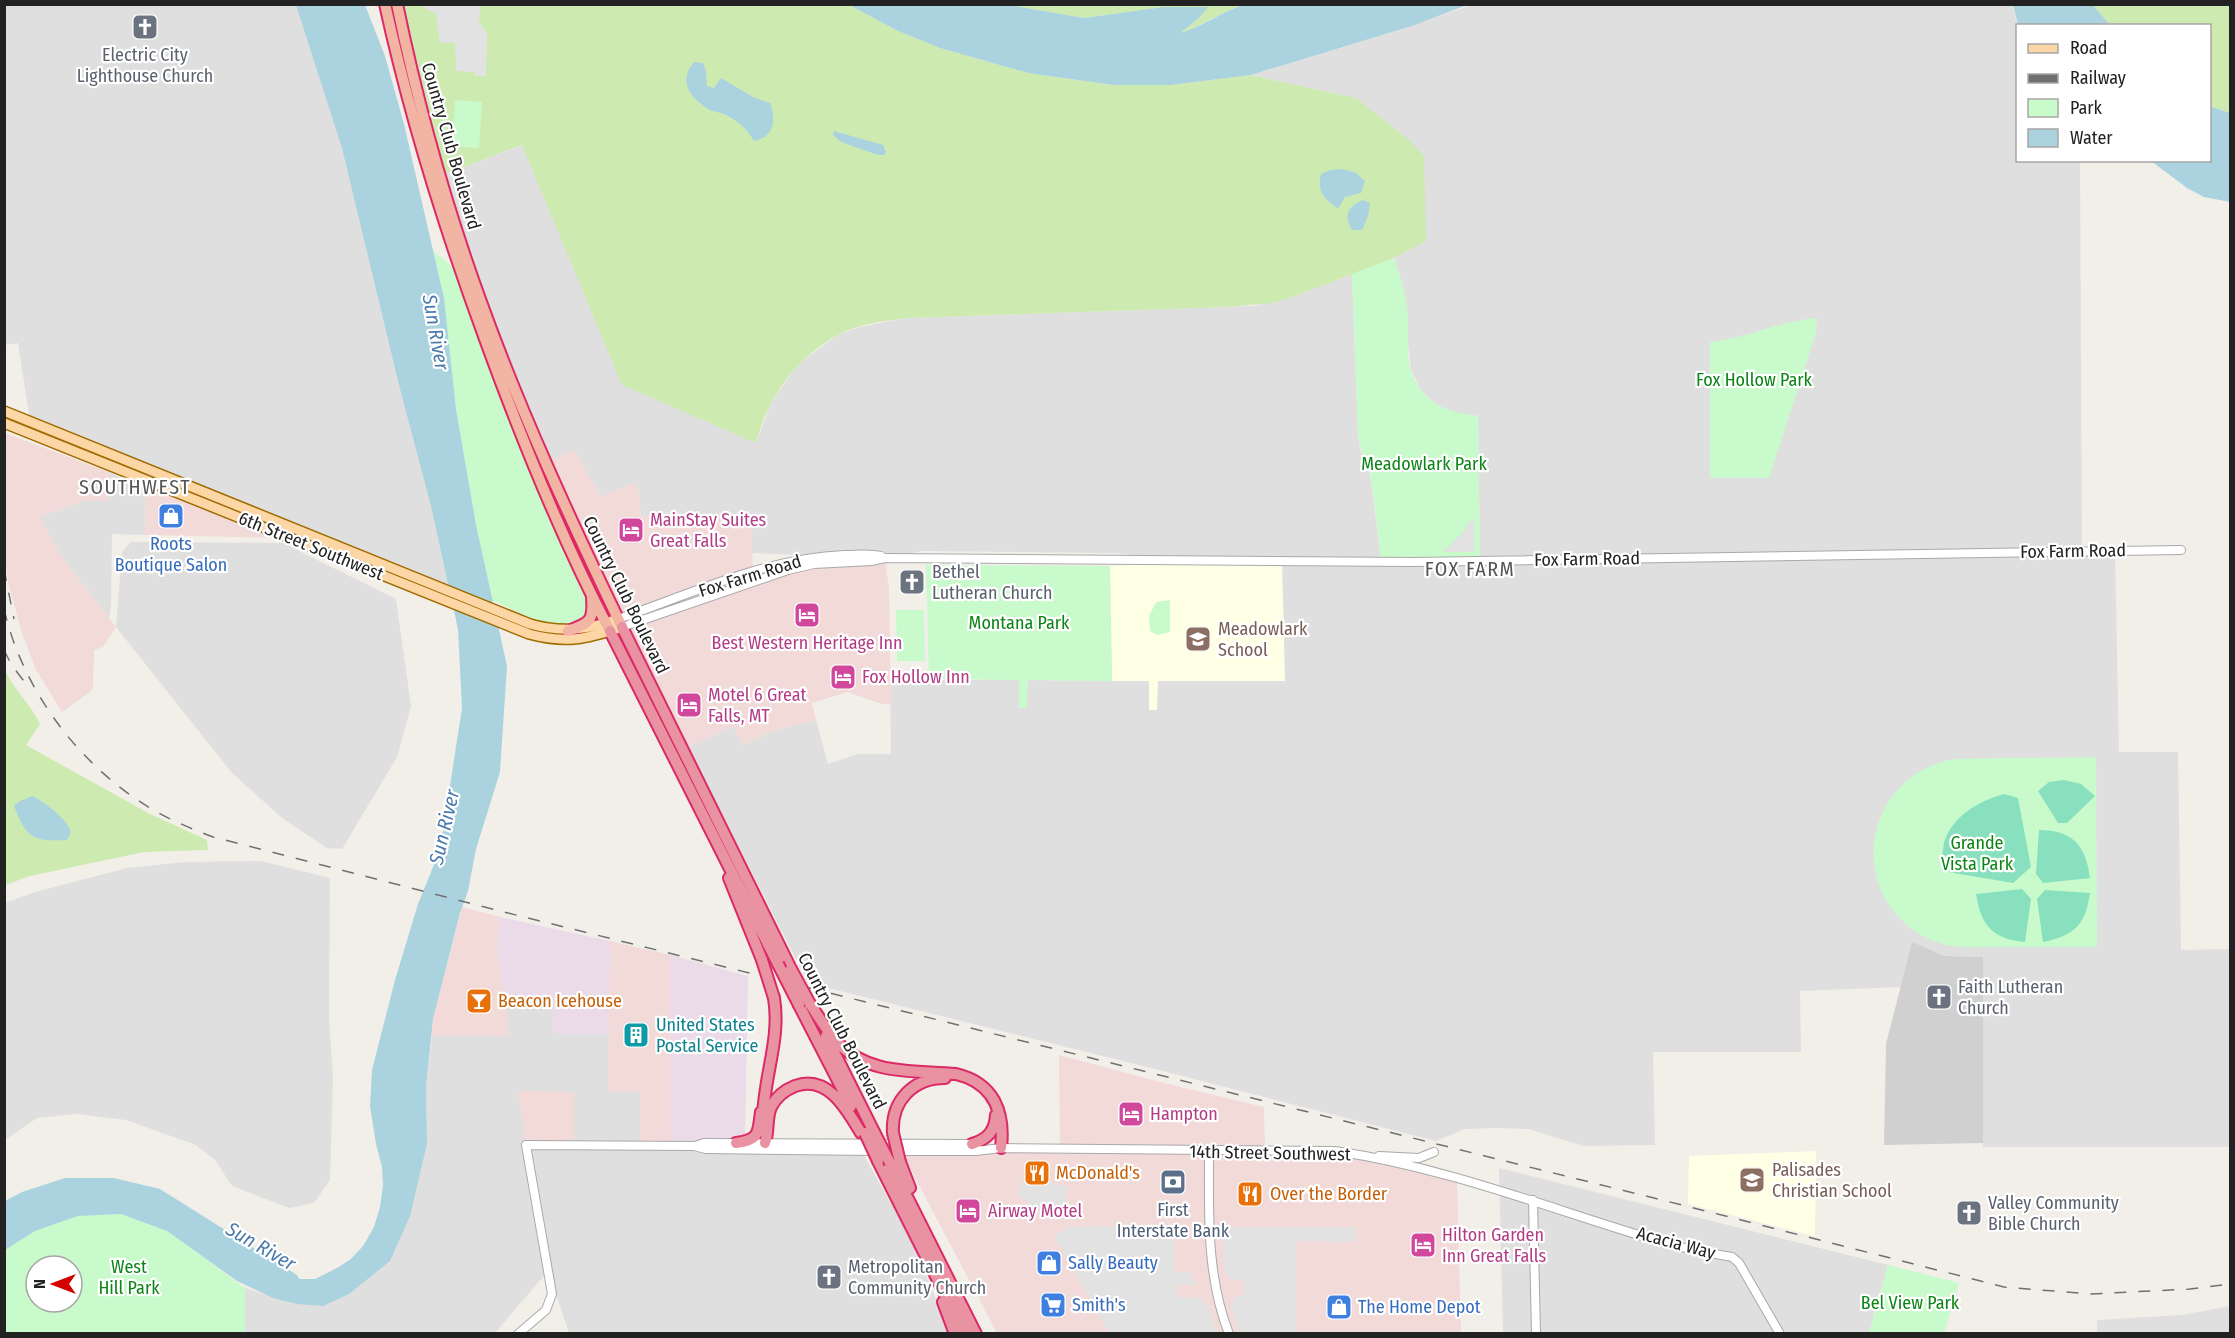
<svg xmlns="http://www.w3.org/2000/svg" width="2235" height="1338" viewBox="0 0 2235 1338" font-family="'Fira Sans Condensed',sans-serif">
<rect width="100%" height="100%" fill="#f2efe9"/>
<path fill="#e0dfdf" d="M4 5H298L333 99 453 592 30 421 18 343 5 345Z
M1471 5H2012L2018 25V160L2080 161 2082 551 2115 552 2119 752H2178L2181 950 2230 949V1147H1983V957L1945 956 1913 943 1902 987 1800 991 1801 1052H1653L1655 1145 1584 1146 1528 1129 1497 1128 1465 1129 1436 1141 1163 1071 808 983 688 747 730 727 735 729 743 745 775 730 816 720 828 764 858 754H891L890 680H1019V708H1027V680L1149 681V709L1157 710V681H1285L1174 560 1115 553 922 551 885 558 751 553 750 516H641L638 489 601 497 574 450 549 462 529 415 468 254 445 174 523 145 756 443 771 403 797 365 838 335 860 327 906 318 1253 306 1292 297 1352 274 1358 435 1360 449 1367 465 1372 486 1381 561 1480 560 1478 416 1455 413 1441 408 1422 392 1411 370 1401 280 1394 258 1426 241 1356 98 1251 75 1390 33Z
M109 472 146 488 145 535 112 534 111 607 109 618 61 556 40 517 83 501H109Z
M131 542 283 543 396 599 411 706 397 757 342 849 327 848 282 818 232 773 116 627 122 552Z
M261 861 330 878 329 1019 333 1077 330 1180 314 1203 289 1208 232 1186 215 1160 196 1145 126 1120 77 1114 37 1118 5 1140V903L35 892 127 868 185 862Z
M504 999H553V1034H609L608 1092 640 1091 641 1145 862 1152 911 1239 950 1333H569L548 1271 495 1333 245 1334V1288L297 1304 349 1294 427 1144 426 1087 432 1036 509 1035Z
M1499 1168 1888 1265 1869 1333H1503Z
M2230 1306V1333H2097V1320L2182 1315Z"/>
<path fill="#f2dad9" d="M5 433 109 472V501H83L40 517 61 556 116 627 103 647 94 650 93 687 90 692 62 712 36 670 22 633 9 586 4 554Z
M574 450 601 497 633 483 638 489 641 516H751L753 572 618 619 545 464Z
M146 488 168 489 276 532V538L145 535Z
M885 558 889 590 891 704H882L847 692 812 703 816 720 775 730 743 745 735 729 730 727 688 747 628 625 788 570Z
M462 907 500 917 497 947 510 1036H432L433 1019Z
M610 941 670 955 671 1146 640 1145V1092H608Z
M1059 1055 1168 1084 1264 1107 1265 1151H1335L1457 1177 1461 1333H997L901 1151 1060 1148Z
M518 1091 574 1092V1145H526Z"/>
<path fill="#ebdbe8" d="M500 917 610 941 609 1034H553V999H504L497 947Z
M670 955 748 976 745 1142 671 1146Z"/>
<path fill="#ffffe5" d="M1242 560 1282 561 1285 681H1158L1157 710H1149V681H1112L1110 566Z
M1816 1151 1815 1236 1688 1204 1689 1156Z"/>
<path fill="#d0d0d0" d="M1912 942 1945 956 1983 957V1143L1884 1145 1886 1044Z"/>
<path fill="#cdebb0" d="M403 5H849L898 31 940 48 1028 73 1113 85H1171L1251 75 1356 98 1409 140 1424 156 1426 241 1394 258 1292 297 1273 303 1228 307 906 318C884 321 858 324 838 335 796 358 768 397 756 443L622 385 522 145 445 174Z
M1009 5H1243C1220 12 1201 27 1177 34L1198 19 1207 7H1163L1084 18Z
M2093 5H2230V113L2210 106V26L2110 25Z
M5 670C13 689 31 704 40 724L26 745 148 813 207 840 208 850 144 852 30 876 5 885Z"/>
<path fill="#c8facc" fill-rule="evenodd" d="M455 100 482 102 479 148 452 146Z
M433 251 457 270 539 486 574 572 591 600 590 614C558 637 523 614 492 600L476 525 456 409 444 298Z
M1394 258C1399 273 1405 290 1407 306 1410 327 1405 351 1411 371 1422 404 1448 412 1478 416L1480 560 1381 561C1378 536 1376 510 1372 485 1369 467 1361 452 1358 435L1352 274Z
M1817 318 1816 333 1769 478H1710V342C1747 339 1781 320 1817 318Z
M926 565 1110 566 1112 681 1028 680 1027 708H1019V680L929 679Z
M1170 600V632L1157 635 1150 631 1149 616 1156 602Z
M896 610H924L925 661H897Z
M2096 757 2097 947C2066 947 2034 947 2002 947 1982 947 1958 949 1939 943 1850 912 1853 791 1941 762 1957 757 1978 759 1995 758 2029 758 2062 758 2096 757Z
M121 1214 167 1231 245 1288V1333L5 1334V1250L35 1231 78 1216ZM36 1266H72V1302H36Z
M1888 1265 1959 1283 1944 1333H1869Z"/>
<path fill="#88e0be" d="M2064 780 2081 784 2095 796 2067 823H2058L2038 791 2049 782Z
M2004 794 2018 798 2031 867 2013 883 1942 871C1942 862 1942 852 1944 843 1952 816 1979 801 2004 794Z
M2039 830C2073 830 2086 846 2090 878L2043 883 2036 874Z
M2022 889 2031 899 2025 942C1993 939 1981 926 1976 894Z
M2045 890 2090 893C2085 926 2075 935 2043 942L2037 899Z"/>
<path fill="#e2e2e2" d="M420 5H480L479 22 487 33 486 76H475V72L456 71 455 42 440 43 436 14Z
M1471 519 1474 520V552H1443L1463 532Z
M1023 1180H1051V1184L1066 1186V1213L1054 1220 1046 1218 1017 1193Z
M1128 1226 1136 1239 1156 1226H1161V1236H1174V1272H1192L1191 1281H1196V1285H1176V1297L1202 1298V1303L1207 1304 1216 1333H1109L1054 1236 1070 1227Z
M1222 1227H1356V1242L1296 1241V1328L1294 1333H1240L1230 1303 1235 1301V1296H1243L1244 1280H1229V1274L1224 1275Z"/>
<path fill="#aad3df" d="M296 5H365L385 56 404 124 444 298 456 409 476 525 507 666 500 772 476 849 468 891 460 913 433 1019 426 1087 427 1144 410 1216 390 1261 349 1294 323 1306 297 1304 273 1298 237 1281 167 1231 121 1214 78 1216 35 1231 5 1250V1201L22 1192 65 1178H114L160 1189 297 1275 299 1279H315L337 1268 351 1259 363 1246 374 1227 380 1207 383 1185 382 1167 376 1144 370 1106 372 1070 395 980 418 904 440 850 462 708 458 629 431 506 399 385 342 148Z
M849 5H1009L1084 18 1163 7H1208L1198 19 1180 33C1202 27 1221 12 1243 5H1467L1412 26 1251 75 1171 85H1113L1028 73 940 48 898 31Z
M2013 5H2093L2110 25H2018Z
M694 62 703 63 706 71 707 86 714 88 721 78 753 97 770 103C777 120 773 138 754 141 747 129 738 121 726 115 720 112 713 112 708 109 689 97 678 81 694 62Z
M2210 106 2230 113V202L2204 197 2187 188 2151 161 2210 160Z
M834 131 883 145 886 152 884 155H878L841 142 833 135Z
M1343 169 1356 173 1365 181 1361 193 1345 197 1338 209C1323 197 1317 193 1321 174L1330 170Z
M1362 200 1370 203 1368 216 1362 230H1352C1343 215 1348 207 1362 200Z
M32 796C44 801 68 820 71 832L67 840C33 842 26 838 14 806L20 801Z"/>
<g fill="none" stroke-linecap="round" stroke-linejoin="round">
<g stroke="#a9a9a9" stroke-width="10">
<path id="tertiary" d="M618 619C691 594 766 558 844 555 857 555 869 553 881 556
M622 627 788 570 814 564 871 561 885 558 1413 562 2181 550
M695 1146 704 1143 977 1144
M894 1151H976L1001 1148 1335 1151C1451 1168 1558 1212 1669 1244 1690 1250 1711 1253 1732 1257L1739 1263 1780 1334
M1209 1151C1209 1213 1206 1275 1229 1334
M1379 1156 1419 1158 1434 1152
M1533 1200 1536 1334
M518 1334 546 1310 552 1294 526 1145 694 1146 706 1149 876 1151"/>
</g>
<g stroke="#a06b00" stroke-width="12">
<path id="primary" d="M4 411 530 624C561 633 588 630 618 619
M4 423 529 634C566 644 587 639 622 627"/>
</g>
<g stroke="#dc2a67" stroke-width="14">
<path id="trunk" d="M385 4C410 118 445 230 485 339 521 438 561 538 610 631
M397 4C418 105 446 206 481 302 521 413 571 521 622 627
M568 631C589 623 594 622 592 598"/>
</g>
<g stroke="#dc2a67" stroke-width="14">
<path id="motorway" d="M622 627 791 969
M610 631 778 964
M729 878 762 960
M810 1004C819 1017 827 1031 837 1042 869 1076 914 1070 956 1074 994 1083 1005 1112 1001 1148
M799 1005 851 1106
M826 1036 874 1132
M763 1120C763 1078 781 1040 774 998
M893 1133C891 1101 913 1078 945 1078
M736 1143C760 1140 758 1133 761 1112
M765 1143C769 1131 766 1118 771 1107 776 1097 785 1090 795 1086 828 1074 847 1110 861 1133
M972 1144C988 1139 995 1131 996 1115
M878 1161 965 1334
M900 1162 910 1188
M890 1163 976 1334
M943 1302 955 1334"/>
</g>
<use href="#tertiary" stroke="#fff" stroke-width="8"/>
<use href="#primary" stroke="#fcd6a4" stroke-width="9"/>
<use href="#trunk" stroke="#f2b4a3" stroke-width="10"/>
<use href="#motorway" stroke="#e892a2" stroke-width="10"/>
<path stroke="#707070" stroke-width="1.5" stroke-dasharray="12 12" stroke-linecap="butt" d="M4 569 14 619
M4 609C23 691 79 765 150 808 170 820 192 829 213 837L500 911 1682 1205 2004 1287 2090 1294 2190 1289 2230 1284
M4 650 11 664 29 688"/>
<g stroke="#dc2a67" stroke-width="14" stroke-linecap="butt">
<path id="motorway-bridge" d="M762 960 774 998
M778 964 799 1005
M791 969 810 1004
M874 1132 890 1163
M865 1133 878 1161
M893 1133 900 1162"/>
</g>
<use href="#motorway-bridge" stroke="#e892a2" stroke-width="10"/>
</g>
<defs>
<g id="church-square" transform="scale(1.35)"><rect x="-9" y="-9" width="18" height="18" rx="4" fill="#6b7280" stroke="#fff"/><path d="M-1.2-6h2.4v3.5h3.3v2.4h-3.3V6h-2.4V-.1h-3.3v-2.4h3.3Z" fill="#fff"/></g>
<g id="shop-square" transform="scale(1.35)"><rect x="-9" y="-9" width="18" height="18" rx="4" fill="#3f7fe0" stroke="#fff"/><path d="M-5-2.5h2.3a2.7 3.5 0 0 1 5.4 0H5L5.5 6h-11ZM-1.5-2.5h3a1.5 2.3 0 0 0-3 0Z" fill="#fff"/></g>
<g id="hotel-square" transform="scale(1.35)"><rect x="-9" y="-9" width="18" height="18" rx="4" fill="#d1479c" stroke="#fff"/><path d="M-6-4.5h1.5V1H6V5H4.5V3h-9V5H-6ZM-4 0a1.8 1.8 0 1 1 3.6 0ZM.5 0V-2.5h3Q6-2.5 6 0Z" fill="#fff"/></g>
<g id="school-square" transform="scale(1.35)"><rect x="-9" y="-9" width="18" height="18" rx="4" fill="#8d6e63" stroke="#fff"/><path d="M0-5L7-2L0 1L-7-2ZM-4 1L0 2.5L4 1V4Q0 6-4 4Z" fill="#fff"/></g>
<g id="bar-square" transform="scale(1.35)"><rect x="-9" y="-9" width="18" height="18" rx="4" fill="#e8710a" stroke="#fff"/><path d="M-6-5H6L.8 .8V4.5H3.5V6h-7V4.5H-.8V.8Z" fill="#fff"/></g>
<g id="building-square" transform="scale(1.35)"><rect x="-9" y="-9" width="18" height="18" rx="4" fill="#0f9aa8" stroke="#fff"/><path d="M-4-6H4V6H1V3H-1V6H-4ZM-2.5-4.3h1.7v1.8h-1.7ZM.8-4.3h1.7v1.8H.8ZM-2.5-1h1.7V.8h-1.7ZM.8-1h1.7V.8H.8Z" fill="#fff"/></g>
<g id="restaurant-square" transform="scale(1.35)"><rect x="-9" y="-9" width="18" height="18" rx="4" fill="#e8710a" stroke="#fff"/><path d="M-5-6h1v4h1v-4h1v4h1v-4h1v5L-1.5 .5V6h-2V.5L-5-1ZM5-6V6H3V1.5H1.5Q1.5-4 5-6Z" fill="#fff"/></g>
<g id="bank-square" transform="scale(1.35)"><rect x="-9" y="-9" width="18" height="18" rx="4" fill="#5c6f8a" stroke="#fff"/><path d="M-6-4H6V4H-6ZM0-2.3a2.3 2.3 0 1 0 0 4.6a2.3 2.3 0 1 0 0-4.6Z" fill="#fff"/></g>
<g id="supermarket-square" transform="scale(1.35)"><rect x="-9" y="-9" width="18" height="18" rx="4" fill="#3f7fe0" stroke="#fff"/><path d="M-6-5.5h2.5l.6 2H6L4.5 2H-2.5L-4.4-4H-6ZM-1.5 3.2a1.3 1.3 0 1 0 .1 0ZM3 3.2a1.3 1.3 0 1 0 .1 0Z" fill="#fff"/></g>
</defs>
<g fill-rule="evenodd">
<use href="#church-square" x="145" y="27"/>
<use href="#shop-square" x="171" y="516"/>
<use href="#hotel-square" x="631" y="530"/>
<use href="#church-square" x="912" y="582"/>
<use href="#hotel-square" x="807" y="615"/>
<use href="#school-square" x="1198" y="639"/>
<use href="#hotel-square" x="843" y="677"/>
<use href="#hotel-square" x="689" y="705"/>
<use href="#church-square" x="1939" y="997"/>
<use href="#bar-square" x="479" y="1001"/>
<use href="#building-square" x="636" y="1035"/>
<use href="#hotel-square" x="1131" y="1114"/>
<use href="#restaurant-square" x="1037" y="1173"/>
<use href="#school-square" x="1752" y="1180"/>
<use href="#bank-square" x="1173" y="1182"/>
<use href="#restaurant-square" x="1250" y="1194"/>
<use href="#hotel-square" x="968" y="1211"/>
<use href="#church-square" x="1969" y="1213"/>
<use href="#hotel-square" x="1423" y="1245"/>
<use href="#shop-square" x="1049" y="1263"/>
<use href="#church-square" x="829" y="1277"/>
<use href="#supermarket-square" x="1053" y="1305"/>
<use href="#shop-square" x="1339" y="1307"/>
</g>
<g text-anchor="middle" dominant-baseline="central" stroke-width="4.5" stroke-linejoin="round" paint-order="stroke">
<g font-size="18" fill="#5b616d" stroke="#fff" text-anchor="start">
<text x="145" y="55" text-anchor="middle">Electric City<tspan x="145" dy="21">Lighthouse Church</tspan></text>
<text x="932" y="572">Bethel<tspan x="932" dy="21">Lutheran Church</tspan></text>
<text x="1958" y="987">Faith Lutheran<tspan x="1958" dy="21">Church</tspan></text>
<text x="1988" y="1203">Valley Community<tspan x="1988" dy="21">Bible Church</tspan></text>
<text x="848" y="1267">Metropolitan<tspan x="848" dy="21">Community Church</tspan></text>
</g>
<g font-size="18" fill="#222" stroke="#fff">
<text transform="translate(451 146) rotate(74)">Country Club Boulevard</text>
<text transform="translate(311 546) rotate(22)">6th Street Southwest</text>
<text transform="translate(2073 551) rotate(-1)">Fox Farm Road</text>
<text transform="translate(1587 559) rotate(-1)">Fox Farm Road</text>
<text transform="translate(750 576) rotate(-17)">Fox Farm Road</text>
<text transform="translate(626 595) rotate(64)">Country Club Boulevard</text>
<text transform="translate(842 1031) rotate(63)">Country Club Boulevard</text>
<text transform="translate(1270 1153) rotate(1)">14th Street Southwest</text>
<text transform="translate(1676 1243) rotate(15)">Acacia Way</text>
</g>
<g font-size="18" fill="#0c8416" stroke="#fff">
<text x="1754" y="380">Fox Hollow Park</text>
<text x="1424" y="464">Meadowlark Park</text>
<text x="1019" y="623">Montana Park</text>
<text x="1977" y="843">Grande<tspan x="1977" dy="21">Vista Park</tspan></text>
<text x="129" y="1267">West<tspan x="129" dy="21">Hill Park</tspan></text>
<text x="1910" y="1303">Bel View Park</text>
</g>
<g font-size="18" fill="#b23c85" stroke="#fff" text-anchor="start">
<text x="650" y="520">MainStay Suites<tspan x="650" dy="21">Great Falls</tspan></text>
<text x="807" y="643" text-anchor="middle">Best Western Heritage Inn</text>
<text x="862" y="677">Fox Hollow Inn</text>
<text x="708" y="695">Motel 6 Great<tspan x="708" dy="21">Falls, MT</tspan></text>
<text x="1150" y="1114">Hampton</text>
<text x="988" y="1211">Airway Motel</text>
<text x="1442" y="1235">Hilton Garden<tspan x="1442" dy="21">Inn Great Falls</tspan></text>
</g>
<g font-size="18" fill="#366cbe" stroke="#fff" text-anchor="start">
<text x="171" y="544" text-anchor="middle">Roots<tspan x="171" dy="21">Boutique Salon</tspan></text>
<text x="1068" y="1263">Sally Beauty</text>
<text x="1072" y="1305">Smith's</text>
<text x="1358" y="1307">The Home Depot</text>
</g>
<g font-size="18" fill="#785e54" stroke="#fff" text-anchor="start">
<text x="1218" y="629">Meadowlark<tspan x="1218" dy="21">School</tspan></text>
<text x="1772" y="1170">Palisades<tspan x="1772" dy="21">Christian School</tspan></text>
</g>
<g font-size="18" fill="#c56008" stroke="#fff" text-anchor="start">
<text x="498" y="1001">Beacon Icehouse</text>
<text x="1056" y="1173">McDonald's</text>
<text x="1270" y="1194">Over the Border</text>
</g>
<g font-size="18" fill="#0d838f" stroke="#fff" text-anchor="start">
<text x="656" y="1025">United States<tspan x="656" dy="21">Postal Service</tspan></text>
</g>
<g font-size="18" fill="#4e5e75" stroke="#fff">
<text x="1173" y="1210">First<tspan x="1173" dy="21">Interstate Bank</tspan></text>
</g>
<g font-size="20" font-style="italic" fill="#4a7aab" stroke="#fff">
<text transform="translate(436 332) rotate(80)">Sun River</text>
<text transform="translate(444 827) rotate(-77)">Sun River</text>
<text transform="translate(261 1246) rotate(30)">Sun River</text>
</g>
<g font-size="20" letter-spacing="1.5" fill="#555" stroke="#fff">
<text x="135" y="487">SOUTHWEST</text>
<text x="1470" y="569">FOX FARM</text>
</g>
</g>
<rect width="2235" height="1338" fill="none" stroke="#222222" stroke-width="12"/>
<rect x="2016" y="24" width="195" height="138" fill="#ffffff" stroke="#a7a7a7" stroke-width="1.5"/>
<rect x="2028" y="44" width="30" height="9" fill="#fcd6a4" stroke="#a7a7a7" stroke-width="1.5"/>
<text x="2070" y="54" font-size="18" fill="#222222">Road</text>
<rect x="2028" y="74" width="30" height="9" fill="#707070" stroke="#a7a7a7" stroke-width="1.5"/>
<text x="2070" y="84" font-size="18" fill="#222222">Railway</text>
<rect x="2028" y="99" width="30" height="18" fill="#c8facc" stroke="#a7a7a7" stroke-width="1.5"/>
<text x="2070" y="114" font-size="18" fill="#222222">Park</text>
<rect x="2028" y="129" width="30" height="18" fill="#aad3df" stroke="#a7a7a7" stroke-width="1.5"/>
<text x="2070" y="144" font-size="18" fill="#222222">Water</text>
<g transform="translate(54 1284) rotate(270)"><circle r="28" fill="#ffffff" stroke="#a7a7a7" stroke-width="1.5"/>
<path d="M0-4.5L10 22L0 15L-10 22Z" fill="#d40000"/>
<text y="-9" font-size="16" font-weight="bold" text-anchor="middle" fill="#222222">N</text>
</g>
</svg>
